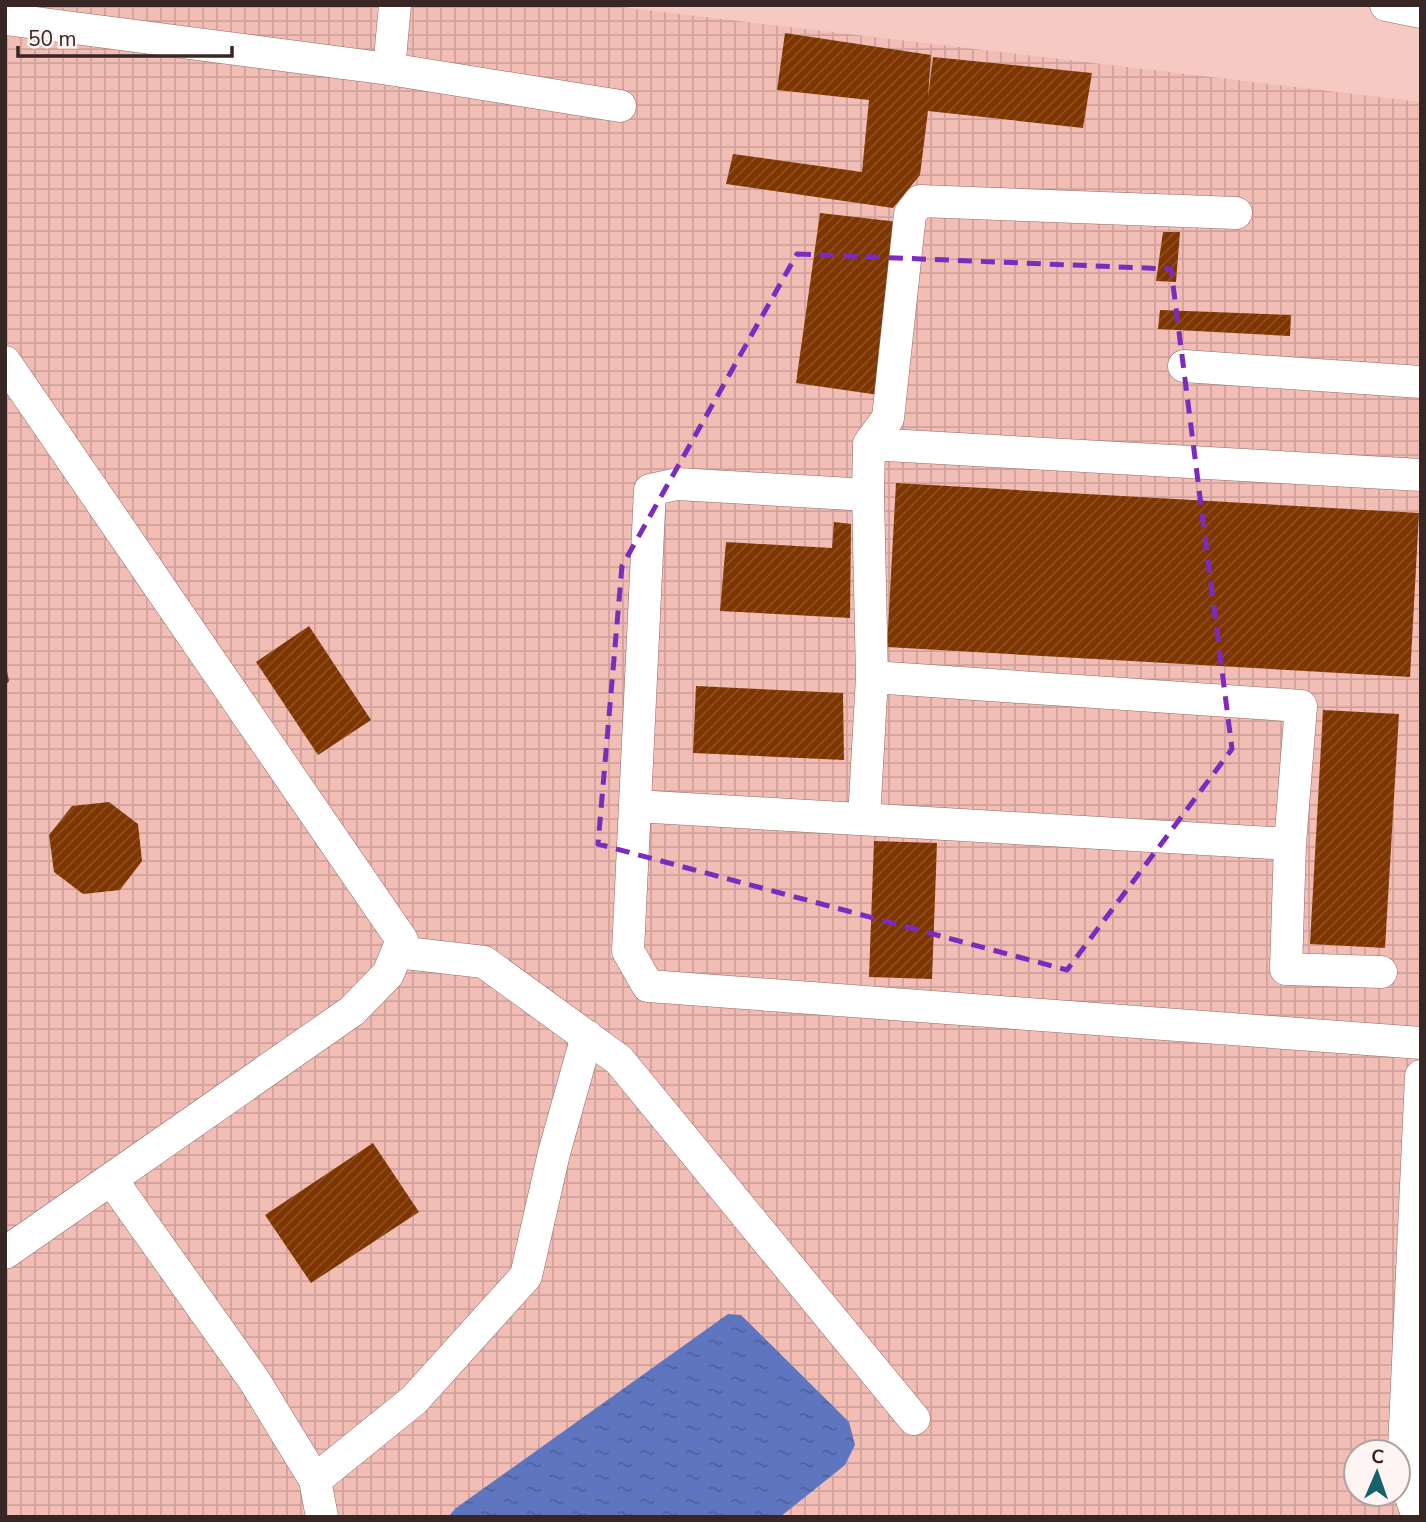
<svg xmlns="http://www.w3.org/2000/svg" width="1426" height="1522" viewBox="0 0 1426 1522" font-family="'Nunito Sans',sans-serif">
<defs>
<pattern id="industrial-grid" width="8" height="8" patternUnits="userSpaceOnUse" patternTransform="scale(1.75)"><rect width="8" height="8" fill="#f2bdb5"/><path d="M0 4h8M4 0v8" fill="none" stroke="#d0a29c"/></pattern>
<pattern id="water-ripples" width="26" height="14" patternUnits="userSpaceOnUse" patternTransform="scale(1.75)"><rect width="26" height="14" fill="#5d76bf"/><path d="M2 4q2-2 4 0t4 0M15 11q2-2 4 0t4 0" fill="none" stroke="#4e619b"/></pattern>
<pattern id="building-hatch" width="6" height="6" patternUnits="userSpaceOnUse" patternTransform="scale(1.75)"><rect width="6" height="6" fill="#7e3500"/><path d="M-1 1l2-2M0 6l6-6M5 7l2-2" fill="none" stroke="#8c5026"/></pattern>
</defs>
<rect width="100%" height="100%" fill="#f6c9c2"/>
<path fill="url(#industrial-grid)" fill-rule="evenodd" d="M5 5H605L1421 102V1517H5ZM1356 1452H1398V1494H1356Z"/>
<path fill="url(#water-ripples)" d="M728 1314 741 1315 849 1422 855 1445 845 1465 780 1517H448L456 1508Z"/>
<path fill="url(#building-hatch)" d="M785 33 931 55 928 98 933 57 1092 73 1083 128 928 111 920 175 893 208 726 184 733 154 862 172 869 100 777 90Z
M820 213 899 222 879 395 796 383Z
M1163 232H1180L1176 282 1156 281Z
M1160 310 1291 315 1290 336 1158 329Z
M896 483 1419 513 1410 677 887 647Z
M834 522 851 524 850 618 720 611 726 542 832 548Z
M309 626 371 720 318 755 256 662Z
M5 661 9 681 5 686Z
M696 686 843 693 844 760 693 753Z
M1323 710 1399 714 1385 948 1310 944Z
M109 802 138 824 142 861 120 890 83 894 54 872 49 835 72 806Z
M874 841 937 843 932 979 869 977Z
M373 1143 419 1212 311 1283 265 1215Z"/>
<g fill="none" stroke-linecap="round" stroke-linejoin="round">
<g stroke="#926b65" stroke-width="33">
<path id="minor" d="M1386 5 1421 12
M5 19 389 69 620 106
M389 69 395 5
M5 362 402 940 388 974 352 1011 5 1253
M1184 366 1421 382
M869 444 1421 475
M868 495 677 484 650 490 628 951 648 986 1421 1043
M872 677 1301 706 1290 844 1286 969 1381 972
M635 806 1290 844
M864 819 872 677 868 495 869 444 888 418 910 214 920 201 1236 213
M397 952 484 962 619 1060 914 1419
M111 1179 254 1380 315 1480 322 1517
M315 1480 414 1400 526 1276 554 1153 587 1036
M1418 1517 1408 1488 1404 1449 1421 1076"/>
</g>
<use href="#minor" stroke="#fff" stroke-width="32"/>
</g>
<path fill="none" stroke="#7b2cbf" stroke-width="5" stroke-dasharray="14 9" stroke-linejoin="round" d="M797 254 1171 269 1232 749 1067 970 598 844 622 566Z"/>
<rect width="1426" height="1522" fill="none" stroke="#372624" stroke-width="14"/>
<g transform="translate(1377 1473) rotate(2)"><circle r="33" fill="#fef4f3" stroke="#aea2a0" stroke-width="2"/>
<path d="M0-5L12 26L0 18L-12 26Z" fill="#14626c"/>
<text y="-10" font-size="19" font-weight="bold" text-anchor="middle" fill="#372624">С</text>
</g>
<path d="M18 46v10h214v-10" fill="none" stroke="#372624" stroke-width="3.5"/>
<text x="28" y="46" font-size="21" fill="#372624" stroke="#fef4f3" stroke-width="5" paint-order="stroke">50 m</text>
</svg>
